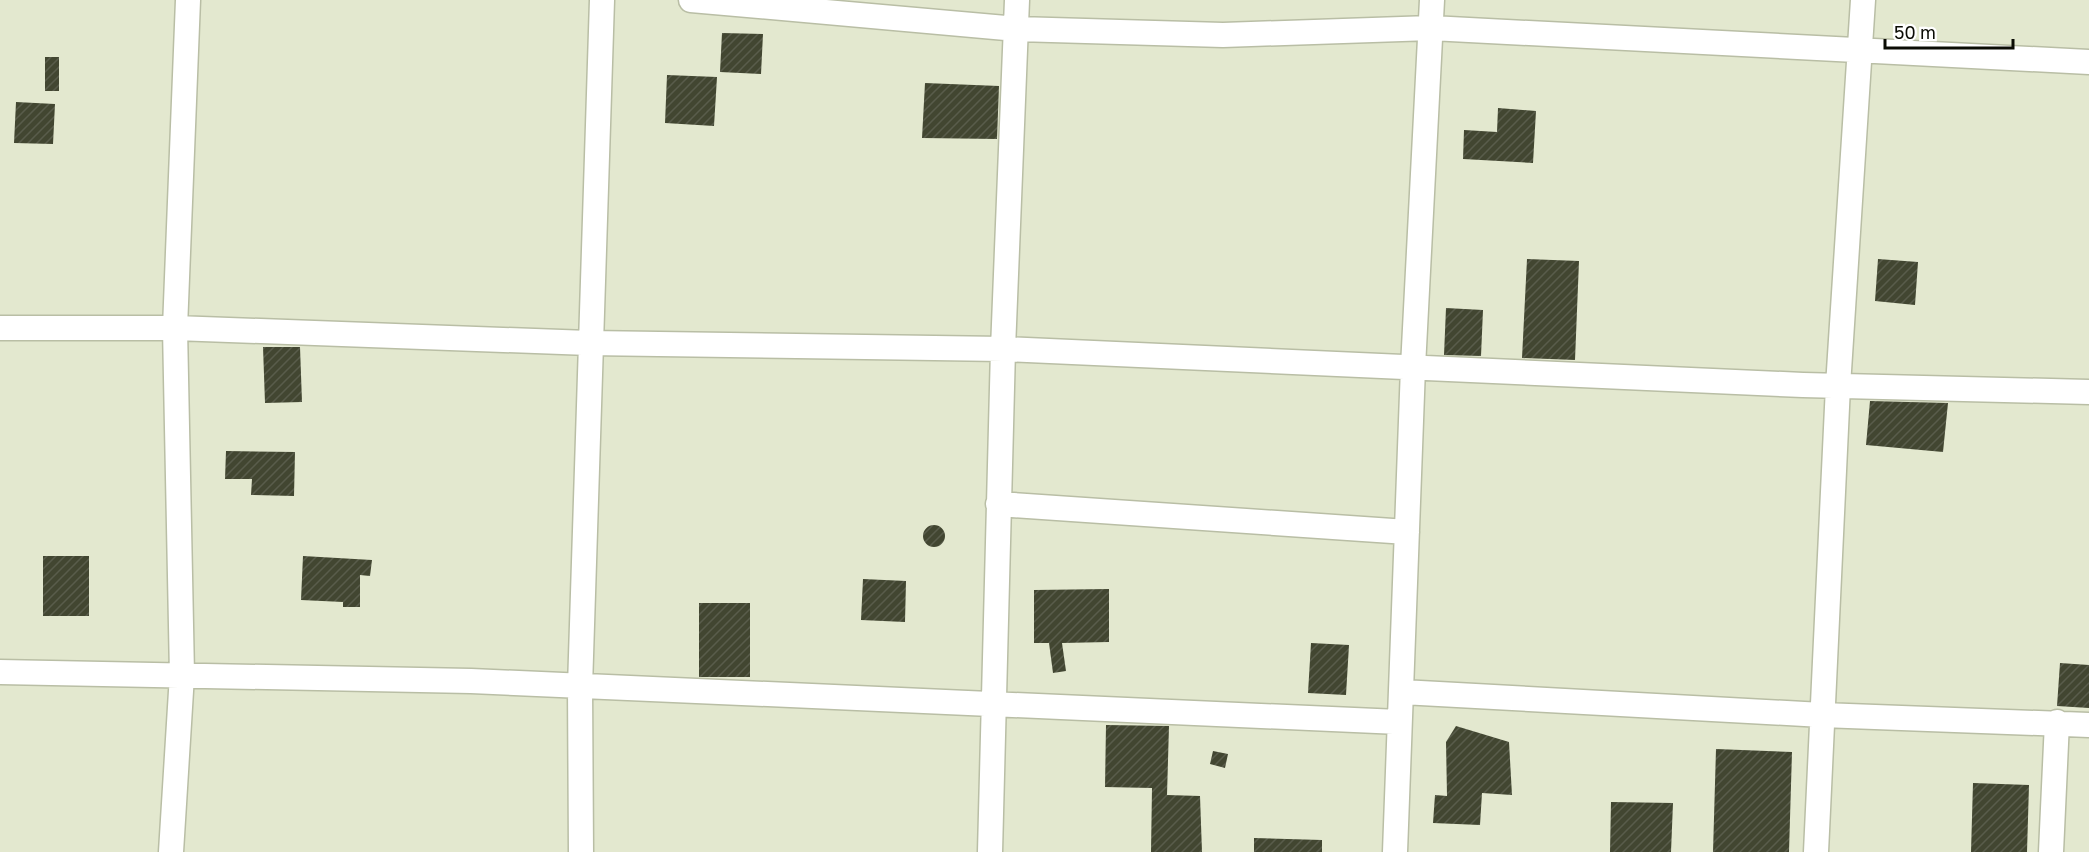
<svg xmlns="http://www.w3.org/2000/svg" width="2089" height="852" viewBox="0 0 2089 852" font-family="'Golos Text',sans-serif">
<defs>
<pattern id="building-hatch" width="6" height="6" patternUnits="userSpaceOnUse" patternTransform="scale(1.5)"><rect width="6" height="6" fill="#424631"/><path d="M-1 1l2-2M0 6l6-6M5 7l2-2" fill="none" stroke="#595c4b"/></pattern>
</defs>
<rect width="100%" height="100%" fill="#e3e8cf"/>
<path fill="url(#building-hatch)" d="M722 33 763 34 761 74 720 72Z
M45 57H59V91H45Z
M667 75 717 77 714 126 665 123Z
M925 83 999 86 997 139 922 138Z
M16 102 55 104 53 144 14 143Z
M1498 108 1536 111 1533 163 1463 159 1464 130 1497 132Z
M1527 259 1579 261 1575 360 1522 358Z
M1878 259 1918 262 1915 305 1875 301Z
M1446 308 1483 310 1481 356 1444 355Z
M263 347H300L302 402 265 403Z
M1870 401 1948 403 1943 452 1866 445Z
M226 451 295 452 294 496 251 495 252 479H225Z
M923 536a11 11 0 1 1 22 0a11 11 0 1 1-22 0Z
M43 556H89V616H43Z
M303 556 372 560 370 576 360 575V607H343V602L301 600Z
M863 579 906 581 905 622 861 620Z
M1109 589V642L1062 643 1066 671 1053 673 1049 643H1034V590Z
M699 603H750V677H699Z
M1311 643 1349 645 1346 695 1308 693Z
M2060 663 2089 665V708L2057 706Z
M1106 725 1169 726 1167 795 1200 796 1202 852H1151L1152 788 1105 787Z
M1456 726 1509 742 1512 795 1482 793 1480 825 1433 823 1435 795 1447 796 1446 742Z
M1716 749 1792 752 1789 852H1713Z
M1213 751 1228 754 1225 768 1210 764Z
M1973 783 2029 785 2027 852H1971Z
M1611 802 1673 803 1671 852H1610Z
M1254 838 1322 840V852H1254Z"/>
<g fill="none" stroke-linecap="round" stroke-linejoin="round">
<g stroke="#b9bea5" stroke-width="27">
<path id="minor" d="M691 0 1017 29 1223 35 1431 28 2089 62
M0 328H175L589 343 1003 349 1803 385 2089 392
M998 504 1407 532
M0 672 471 681 1399 722
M1402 692 1822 715 2089 725
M171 852 182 675 175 328 188 0
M581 852 580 687 602 0
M990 852 1003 349 1017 0
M1395 852 1413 367 1432 0
M1816 852 1838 386 1863 0
M2051 852 2057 722"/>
</g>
<use href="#minor" stroke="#fff" stroke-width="24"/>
</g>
<path d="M1885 39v9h128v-9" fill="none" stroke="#0b0c05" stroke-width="3"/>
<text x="1894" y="39" font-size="18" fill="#0b0c05" stroke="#ffffff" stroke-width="4.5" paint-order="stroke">50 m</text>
</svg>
